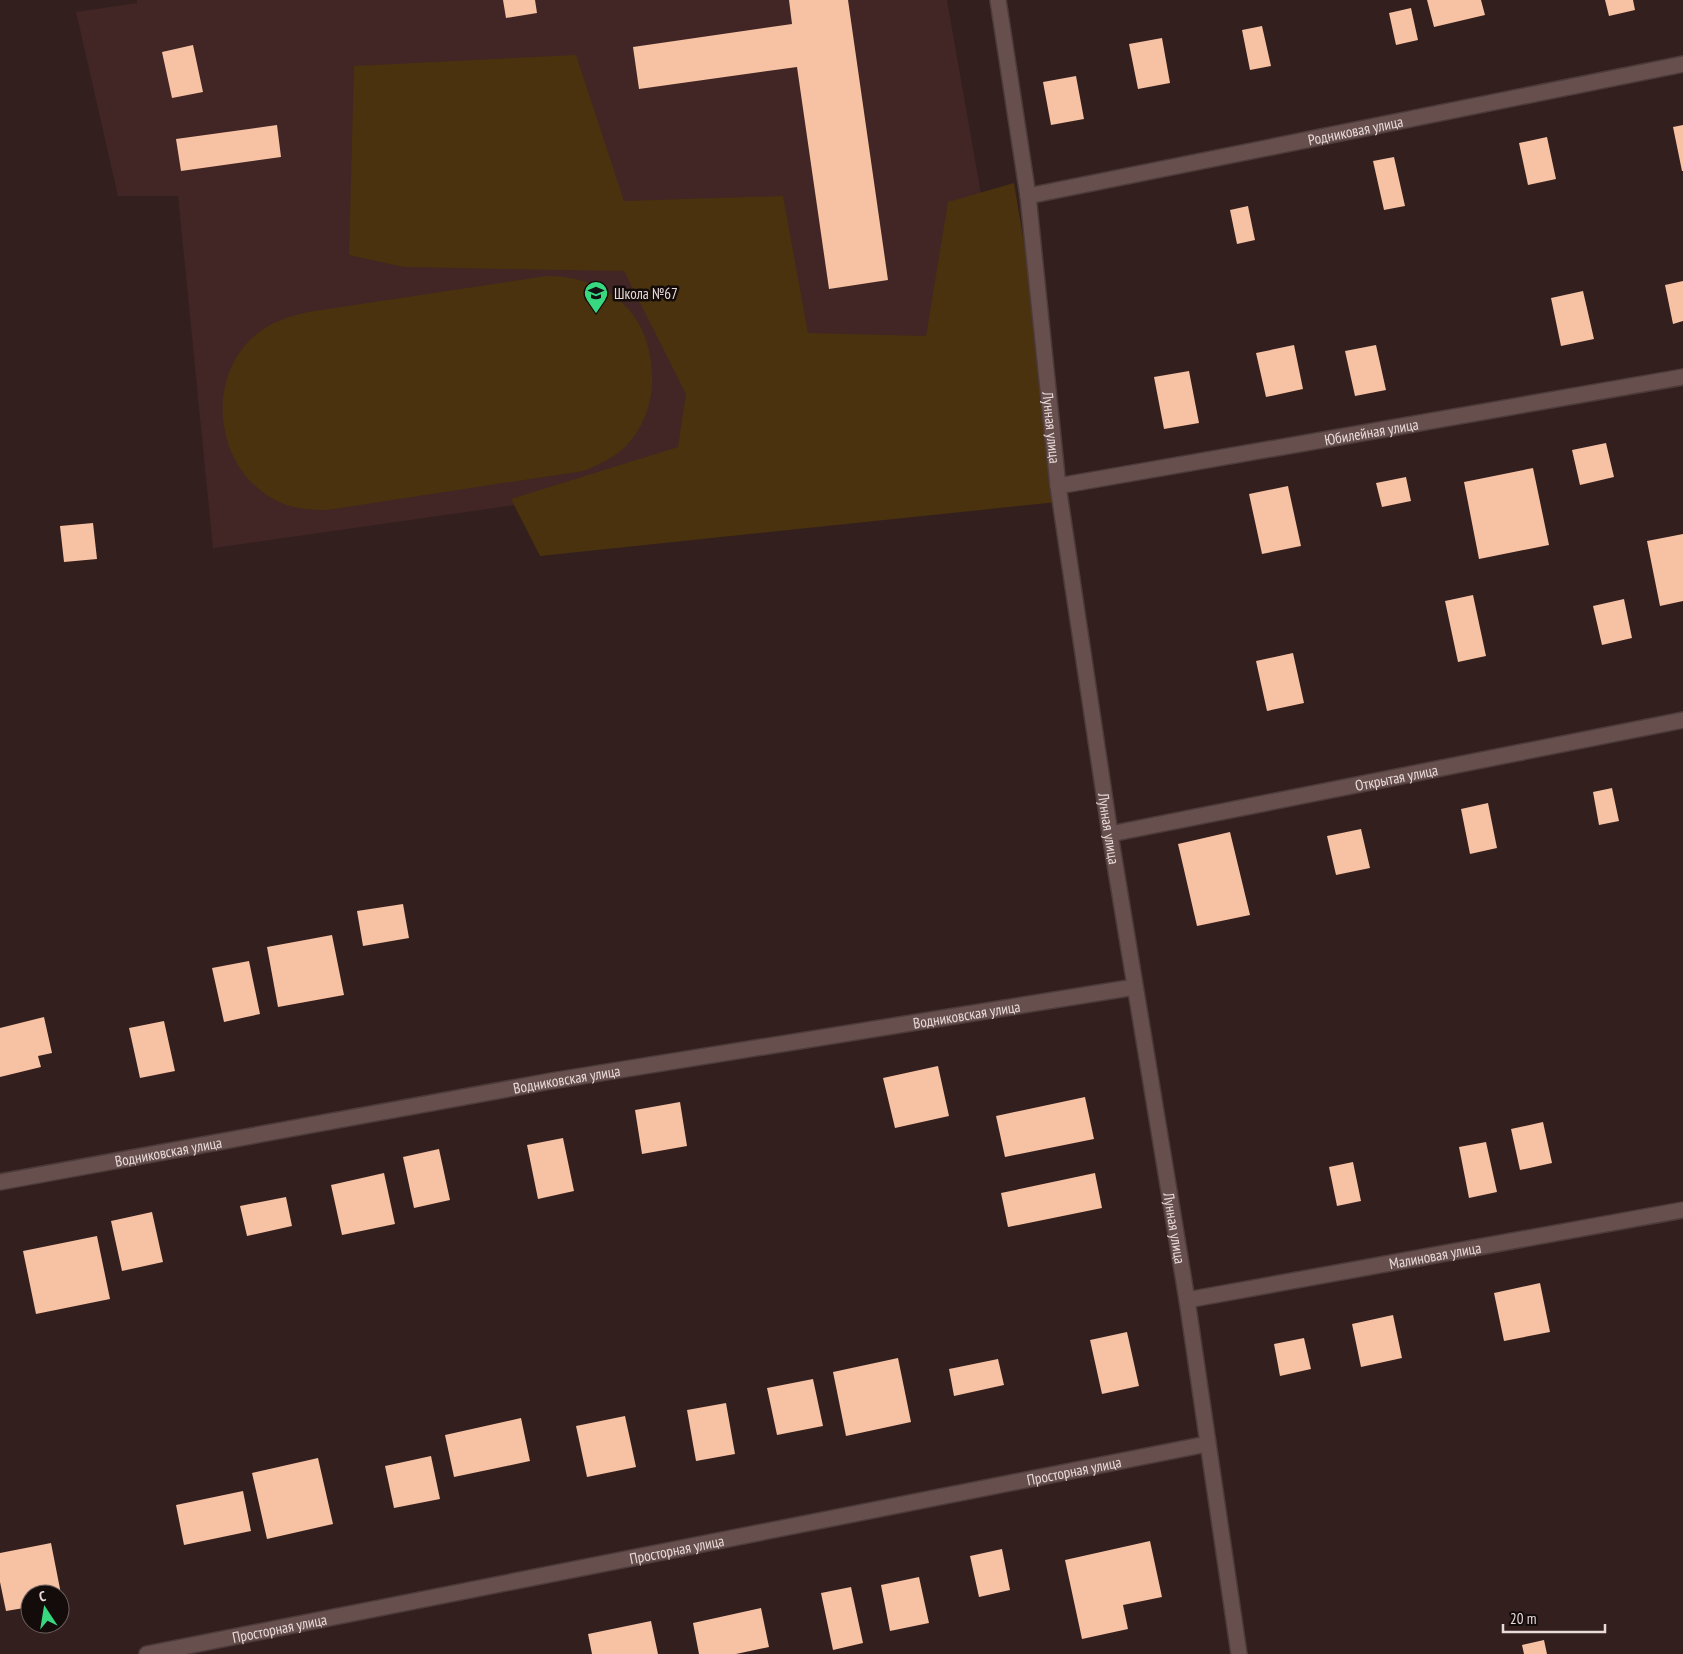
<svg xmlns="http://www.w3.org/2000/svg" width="1683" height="1654" viewBox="0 0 1683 1654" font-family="'PT Sans Narrow',sans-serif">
<rect width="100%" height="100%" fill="#331f1e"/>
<path fill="#412625" d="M137 0H947L1023 433 213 548 178 196H118L76 12 137 3Z"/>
<path fill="#49320d" d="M576 55 624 201 783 196 808 333 926 336 948 202 1014 183 1067 501 540 556 511 499 678 447 686 394 624 271 404 267 349 255 354 66Z
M547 276C608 276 652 314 652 377 653 402 644 427 626 446 614 458 599 465 583 471L327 510C311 510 294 509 279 502 213 471 202 372 262 330 276 320 292 316 308 312Z"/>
<path fill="#f7c1a3" d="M503 0H535L537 13 506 18Z
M789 0H848L888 280 829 289 797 67 639 89 633 47 792 24Z
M1427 0H1481L1485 15 1434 27Z
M1605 0H1633L1635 10 1609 16Z
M1411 8 1418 40 1396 45 1389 13Z
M1262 26 1271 66 1250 70 1242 30Z
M1162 38 1170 83 1138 89 1129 44Z
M193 45 203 92 172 98 162 52Z
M1076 76 1084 119 1051 125 1043 82Z
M277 125 281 157 181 171 176 139Z
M1683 125V171H1682L1673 127Z
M1547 137 1556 179 1528 185 1519 143Z
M1394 157 1405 206 1384 210 1373 161Z
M1248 206 1255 240 1237 244 1230 210Z
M1683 281V321L1673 324 1665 285Z
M1583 291 1594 339 1561 346 1551 298Z
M1294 345 1303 389 1266 397 1256 353Z
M1376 345 1386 390 1355 396 1345 351Z
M1189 371 1199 423 1164 429 1154 377Z
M1606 443 1614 477 1580 485 1572 450Z
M1533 468 1549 545 1479 559 1464 482Z
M1406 477 1411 501 1382 507 1376 483Z
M1288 486 1301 546 1262 554 1249 494Z
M93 523 97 559 64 562 60 526Z
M1683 534V601L1660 606 1647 541Z
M1473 595 1486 656 1458 662 1445 601Z
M1624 599 1632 638 1602 645 1593 606Z
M1293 653 1304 703 1267 711 1256 661Z
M1612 788 1619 821 1599 825 1593 792Z
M1488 803 1497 848 1470 854 1461 809Z
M1361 829 1370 868 1336 875 1327 836Z
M1230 832 1250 915 1197 926 1178 844Z
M403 904 409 938 363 946 357 911Z
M332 935 344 995 278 1007 267 947Z
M249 961 260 1014 224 1022 212 968Z
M44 1017 52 1053 38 1056 41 1067 0 1077V1028Z
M164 1021 175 1071 140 1078 129 1028Z
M938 1066 949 1116 895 1128 883 1078Z
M1085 1097 1094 1139 1005 1157 996 1116Z
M680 1102 687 1146 642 1154 635 1110Z
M1543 1122 1552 1163 1520 1170 1511 1129Z
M563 1138 574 1191 538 1199 527 1145Z
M1486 1142 1497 1192 1469 1198 1459 1147Z
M439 1149 450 1200 414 1208 403 1157Z
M1353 1162 1361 1201 1337 1206 1329 1167Z
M384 1173 395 1224 342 1235 331 1185Z
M1095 1173 1102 1208 1008 1227 1001 1193Z
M286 1197 292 1226 247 1236 240 1206Z
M152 1212 163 1262 122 1271 111 1221Z
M97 1236 110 1299 36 1314 23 1251Z
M1540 1283 1550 1332 1504 1341 1494 1293Z
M1393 1315 1402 1358 1361 1367 1352 1324Z
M1127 1332 1139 1386 1102 1394 1090 1340Z
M1304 1338 1311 1369 1280 1376 1274 1344Z
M898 1358 911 1422 846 1436 833 1372Z
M998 1359 1004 1385 954 1396 949 1369Z
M813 1379 823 1426 777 1435 767 1388Z
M726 1403 735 1454 696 1461 687 1410Z
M625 1416 636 1467 587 1477 576 1426Z
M521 1418 530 1461 454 1477 445 1435Z
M431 1456 440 1499 394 1508 385 1466Z
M318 1458 333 1524 267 1539 252 1473Z
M243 1491 251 1531 184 1545 176 1505Z
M1150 1541 1162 1597 1123 1605 1128 1629 1082 1639 1065 1560Z
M51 1543 61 1594H30V1607L6 1611 0 1582V1553Z
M1002 1549 1010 1590 979 1597 970 1556Z
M919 1577 929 1623 890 1631 881 1585Z
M851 1587 863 1643 833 1650 821 1593Z
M761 1608 769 1647 736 1654H699L693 1623Z
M651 1621 658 1654H592L588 1634Z
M1544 1640 1547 1654H1524L1522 1645Z"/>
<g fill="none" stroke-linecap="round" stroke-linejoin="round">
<g stroke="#4c3b3a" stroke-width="18">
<g id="street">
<path id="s1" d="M998 0 1028 196 1058 486 1110 834 1187 1300 1239 1654"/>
<path id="s2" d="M1028 196 1683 64"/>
<path id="s3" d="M1058 486 1683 377"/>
<path id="s4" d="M1110 834 1683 720"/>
<path id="s5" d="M0 1182 551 1081 1135 987"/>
<path id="s6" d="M1187 1300 1683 1210"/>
<path id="s7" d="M147 1654 1207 1444"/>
</g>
</g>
<use href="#street" stroke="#664f4d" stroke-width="15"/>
</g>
<defs>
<g id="school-pin" transform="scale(1.25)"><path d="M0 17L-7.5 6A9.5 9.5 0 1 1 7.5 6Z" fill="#38d880" stroke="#140c0b"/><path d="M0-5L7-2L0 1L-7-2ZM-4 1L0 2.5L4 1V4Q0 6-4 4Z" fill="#111"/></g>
</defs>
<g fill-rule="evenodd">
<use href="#school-pin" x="596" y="293"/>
</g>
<g text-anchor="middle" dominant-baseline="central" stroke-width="5" stroke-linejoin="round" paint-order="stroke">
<g font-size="15" fill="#e9dbd9" stroke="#140c0b">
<text stroke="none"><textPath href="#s2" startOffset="334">Родниковая улица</textPath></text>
<text stroke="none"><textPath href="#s1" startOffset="431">Лунная улица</textPath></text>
<text stroke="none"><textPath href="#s3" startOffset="318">Юбилейная улица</textPath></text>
<text stroke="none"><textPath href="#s4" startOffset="292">Открытая улица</textPath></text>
<text stroke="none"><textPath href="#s1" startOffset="836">Лунная улица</textPath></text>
<text stroke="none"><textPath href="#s5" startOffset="981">Водниковская улица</textPath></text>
<text stroke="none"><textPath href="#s5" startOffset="576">Водниковская улица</textPath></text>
<text stroke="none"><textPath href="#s5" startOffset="171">Водниковская улица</textPath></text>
<text stroke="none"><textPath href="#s1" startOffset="1241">Лунная улица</textPath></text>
<text stroke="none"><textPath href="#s6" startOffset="252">Малиновая улица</textPath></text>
<text stroke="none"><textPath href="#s7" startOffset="945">Просторная улица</textPath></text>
<text stroke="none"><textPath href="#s7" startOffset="540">Просторная улица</textPath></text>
<text stroke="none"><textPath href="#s7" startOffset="135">Просторная улица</textPath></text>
</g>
<g font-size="15" fill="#e9dbd9" stroke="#140c0b" text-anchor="start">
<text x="614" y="293">Школа №67</text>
</g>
</g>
<g transform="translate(45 1609) rotate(348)"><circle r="24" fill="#140c0b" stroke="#695f5d"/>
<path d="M0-4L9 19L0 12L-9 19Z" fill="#38d880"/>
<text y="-8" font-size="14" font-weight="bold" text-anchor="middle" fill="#e9dbd9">С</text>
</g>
<path d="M1503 1624v8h102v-8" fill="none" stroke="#e9dbd9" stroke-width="2.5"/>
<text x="1510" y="1624" font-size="15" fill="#e9dbd9" stroke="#140c0b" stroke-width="4" paint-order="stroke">20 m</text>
</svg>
